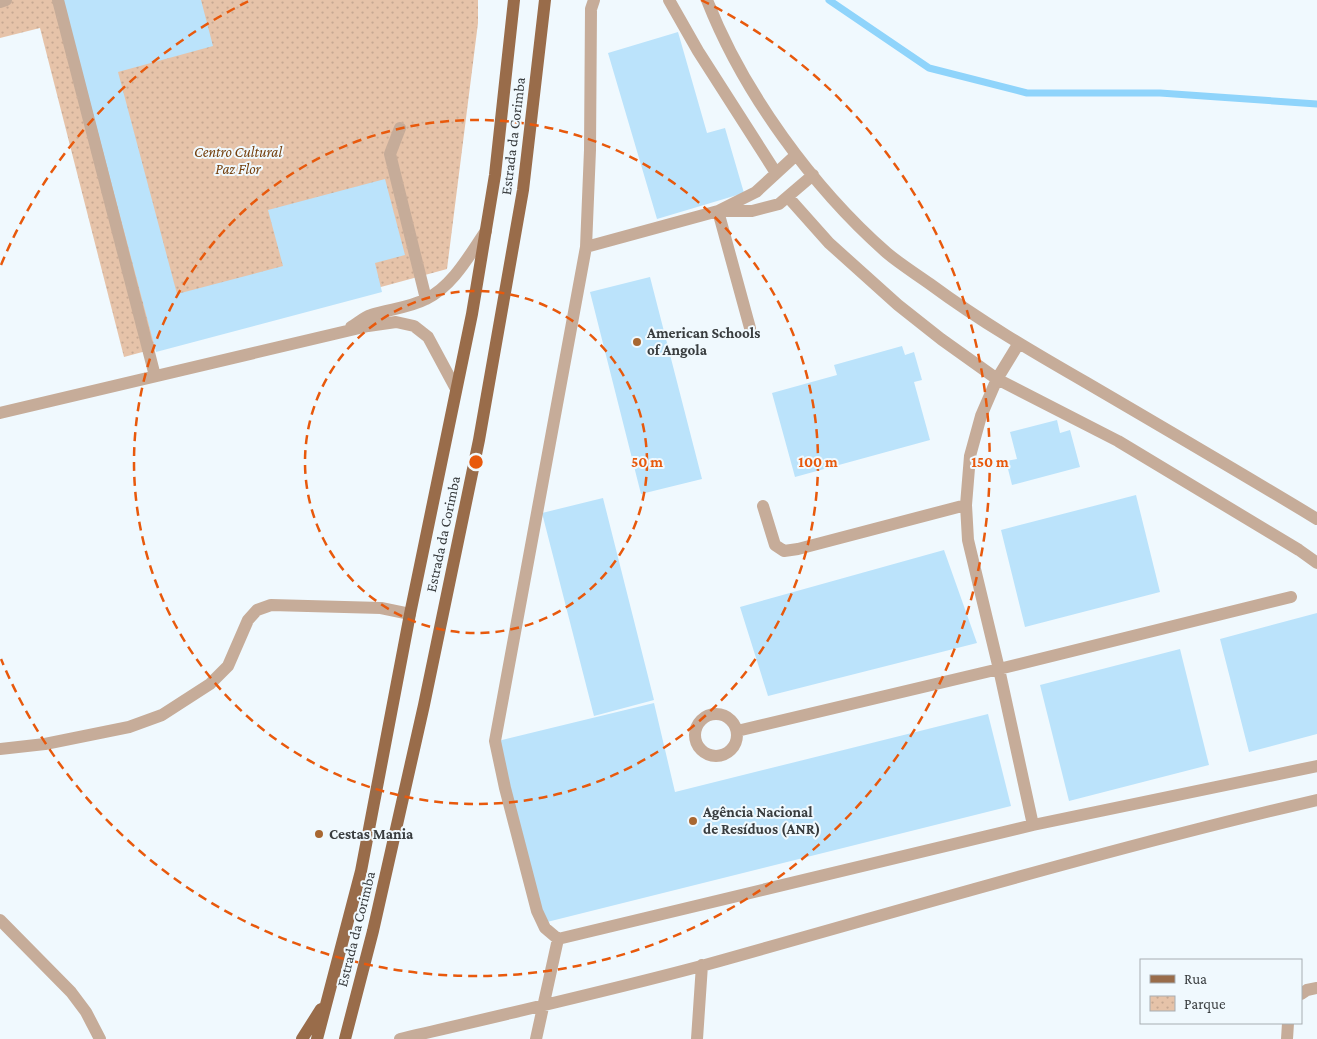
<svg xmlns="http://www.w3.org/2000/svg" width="1317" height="1039" viewBox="0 0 1317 1039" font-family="'Crimson Pro',serif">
<defs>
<pattern id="park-dots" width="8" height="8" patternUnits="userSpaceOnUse" patternTransform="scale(1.25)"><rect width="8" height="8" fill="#e6c3a9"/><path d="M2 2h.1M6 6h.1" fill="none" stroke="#c6a892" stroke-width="1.8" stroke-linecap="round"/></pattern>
</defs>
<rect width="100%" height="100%" fill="#f0f9fe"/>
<path fill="url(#park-dots)" d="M0 0H478V23L447 269 124 357 40 28 0 38Z"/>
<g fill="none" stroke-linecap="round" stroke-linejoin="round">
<path stroke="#8fd4fb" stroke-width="7" d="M829 0 929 68 1027 93H1160L1317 104"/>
</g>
<path fill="#bbe3fb" d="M63 0H201L213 46 118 72 177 294 283 266 268 210 385 179 405 255 375 263 382 292 156 352Z
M678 32 707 133 725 128 744 193 657 219 608 53Z
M650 277 702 479 641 494 590 292Z
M902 346 905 355 914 352 922 380 914 382 930 440 795 477 772 393 837 375 834 365Z
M1057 420 1060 433 1070 430 1080 467 1012 485 1006 461 1017 459 1010 432Z
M1136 495 1160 592 1025 627 1001 530Z
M603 498 654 700 594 716 542 513Z
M944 550 977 643 768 696 740 607Z
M1317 613V734L1249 752 1220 639Z
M1180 649 1209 765 1069 801 1040 685Z
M654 703 675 792 988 714 1011 806 543 923 498 741Z"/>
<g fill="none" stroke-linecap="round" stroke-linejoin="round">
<path stroke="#c6ac99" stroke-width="12" d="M58 0 155 376
M594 0 591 9 590 150 586 247 495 741 505 788 537 911 545 928 558 939 1033 825 1317 766
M669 0 698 51 776 173
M707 0C743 92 813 188 887 253 900 264 916 274 930 284 980 321 1033 352 1087 383 1164 428 1241 473 1317 519
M0 2 6 0
M400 128 390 154 426 299
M788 197 829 243 898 305 941 339 997 379 1118 441 1299 550 1317 563
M718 211 750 328
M720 211H752L779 204 813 175
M586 247 718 211 756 192 796 155
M351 327C358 323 364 317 371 315 389 309 409 308 426 299 453 286 470 254 486 231
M1019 343 997 379 981 416 970 456 966 505 968 540 999 669 1033 825
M0 413 368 326 396 322 414 326 428 337 456 389
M763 506 775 545 784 551 798 549 966 505
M695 735a21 21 0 1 1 42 0a21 21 0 1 1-42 0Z
M737 731 999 669 1291 597
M0 749 45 744 129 727 162 715 210 684 228 666 248 620 257 610 271 605 381 608 410 614
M0 920 71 992 86 1012 100 1039
M1301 994 1307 990 1317 988
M400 1039C502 1015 604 992 705 965 909 908 1111 848 1317 800
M536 1039 558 939
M697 1039 702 965
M1287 1039 1288 1023"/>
<path stroke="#996c4a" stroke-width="12" d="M302 1039 321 1009
M317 1039 361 871 410 614 472 314 495 175 514 0
M345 1039 373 931 424 705 479 440 523 190 545 0"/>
</g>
<g fill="none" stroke="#e8590c" stroke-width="2.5" stroke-dasharray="9 6">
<circle cx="476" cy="462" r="171"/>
<circle cx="476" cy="462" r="342"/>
<path d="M1 265A514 514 0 0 1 251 0M701 0A514 514 0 1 1 1 659"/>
</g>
<g fill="#a86731" stroke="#f0f9fe" stroke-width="2">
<circle cx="637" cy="342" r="5"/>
<circle cx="693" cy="821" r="5"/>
<circle cx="319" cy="834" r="5"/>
</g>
<g text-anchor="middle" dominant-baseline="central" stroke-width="4" stroke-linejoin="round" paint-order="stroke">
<g font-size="15" fill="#393d3f" stroke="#f0f9fe">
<text transform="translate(513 136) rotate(-83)">Estrada da Corimba</text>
<text transform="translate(443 534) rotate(-78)">Estrada da Corimba</text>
<text transform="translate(356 929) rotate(-76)">Estrada da Corimba</text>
</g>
<g font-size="15" font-style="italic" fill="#75410f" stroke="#f0f9fe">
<text x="238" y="152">Centro Cultural<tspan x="238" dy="17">Paz Flor</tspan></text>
</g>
<g font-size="15" font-weight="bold" fill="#393d3f" stroke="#f0f9fe" text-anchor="start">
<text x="647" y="333">American Schools<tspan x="647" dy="17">of Angola</tspan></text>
<text x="703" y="812">Agência Nacional<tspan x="703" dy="17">de Resíduos (ANR)</tspan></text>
<text x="329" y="834">Cestas Mania</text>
</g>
</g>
<circle cx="476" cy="462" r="8" fill="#e8590c" stroke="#f0f9fe" stroke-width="2.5"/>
<g font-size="15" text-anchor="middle" font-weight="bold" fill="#e8590c" stroke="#f0f9fe" stroke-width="4" stroke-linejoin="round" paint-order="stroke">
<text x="647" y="467">50 m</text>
<text x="818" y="467">100 m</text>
<text x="990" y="467">150 m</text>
</g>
<rect x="1140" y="959" width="162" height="65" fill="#f0f9fe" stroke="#a7aeb2"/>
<rect x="1150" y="975" width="25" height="8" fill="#996c4a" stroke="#a7aeb2"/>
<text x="1184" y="984" font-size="15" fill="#393d3f">Rua</text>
<rect x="1150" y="996" width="25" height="15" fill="url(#park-dots)" stroke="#a7aeb2"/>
<text x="1184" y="1009" font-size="15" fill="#393d3f">Parque</text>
</svg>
